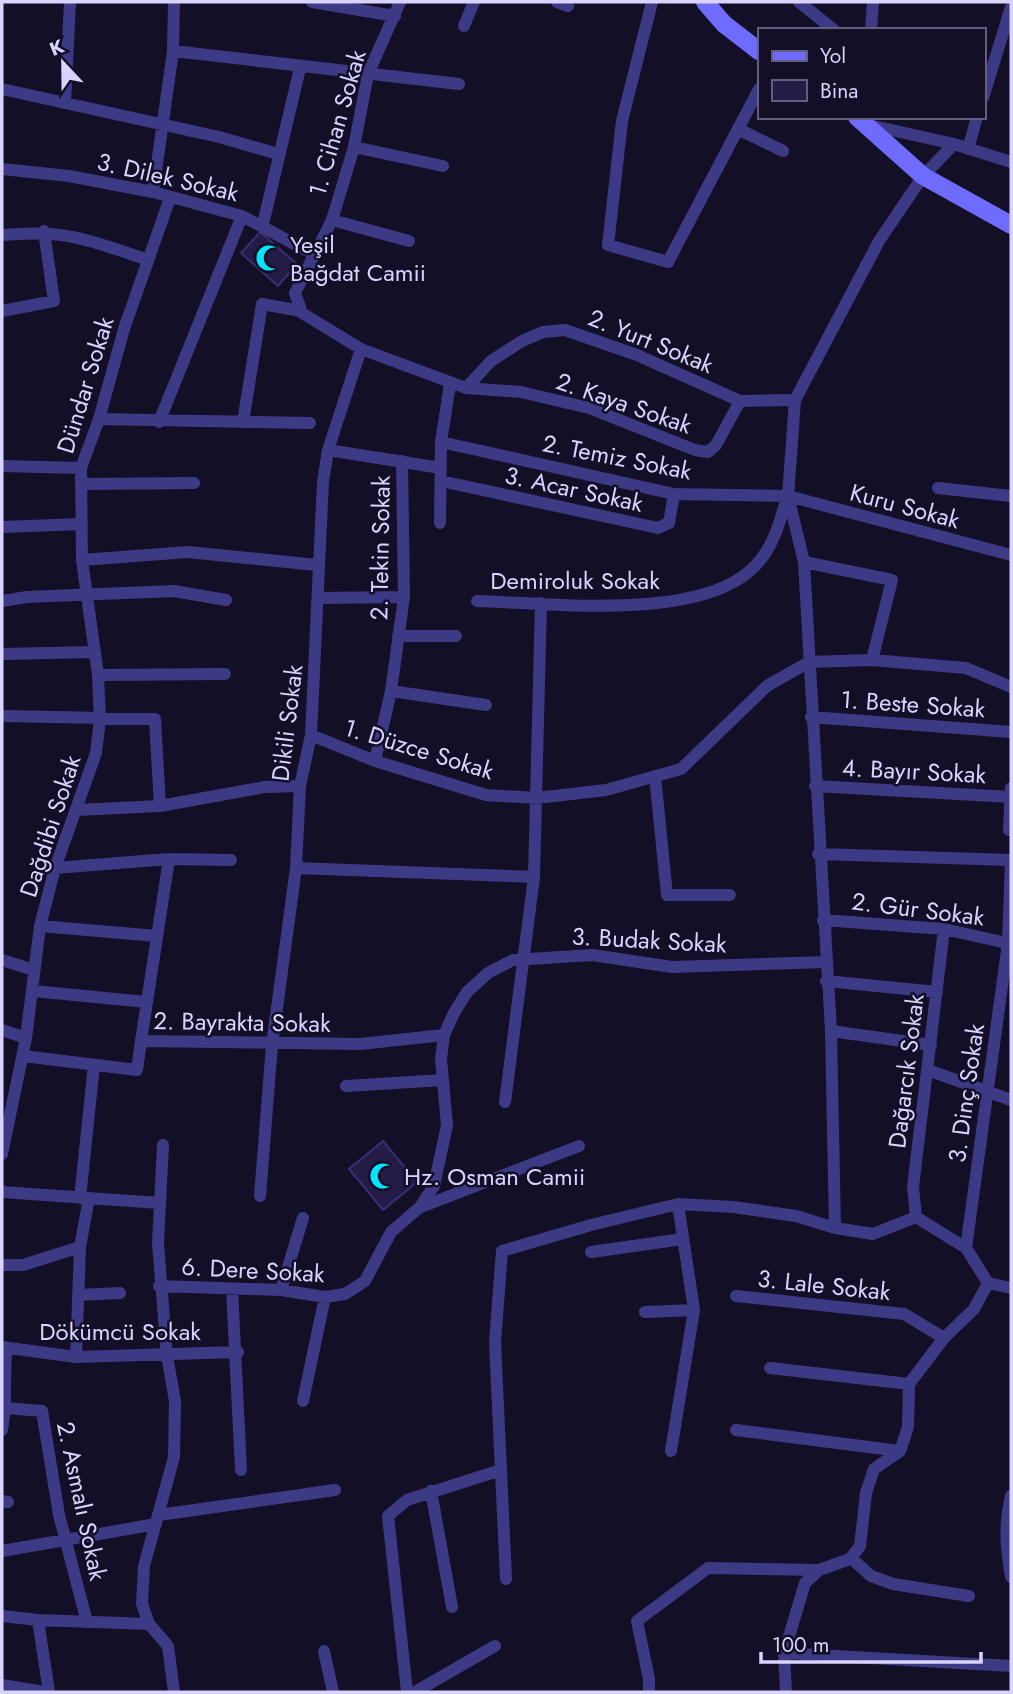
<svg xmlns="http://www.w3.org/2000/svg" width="1013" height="1694" viewBox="0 0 1013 1694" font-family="Jost,sans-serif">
<rect width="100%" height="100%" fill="#130f26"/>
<path fill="#241b47" stroke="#3b2d73" stroke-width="2" d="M260 232 297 264 278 286 241 253Z
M383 1141 417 1182 383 1210 349 1169Z"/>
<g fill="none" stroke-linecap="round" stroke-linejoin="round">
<path stroke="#3d3a85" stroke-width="12" d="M312 2 395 16
M557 2 568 6
M652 2 622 121 608 245 668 262 759 89
M799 2 834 30
M464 26 474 2
M871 30 873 2
M173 51 459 84
M2 89 219 137 278 154
M983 98 1011 7
M65 103 70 2
M869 122V125L954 144 1011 162
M738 129 783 151
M354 147 443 166
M968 149 977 117
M2 169 69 176 153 192 242 216 315 255
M153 192 173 51 174 2
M332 220 409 241
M263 224 300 68
M2 235C65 229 90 240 148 260
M2 311 54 301 44 231
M361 349 466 388 521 392 589 408 695 450 708 452 716 445 740 401
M466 388 491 361 522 341 543 332 565 330 637 355 740 401 795 400
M99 419 310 423
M159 422 242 216
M243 422 262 304 301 311
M441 442 674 494 788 496 1011 555
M328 450 441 468
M2 466 81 468
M441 481 658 528 669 523 674 494
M82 484 194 483
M938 488 1011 496
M440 523 441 442 450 384
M2 527 82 524
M82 560 188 552 317 565
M318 598 404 597
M2 601 27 597 174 591 226 600
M477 601C549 603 698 622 753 568 773 549 780 522 787 497
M398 636H456
M2 654 95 652
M872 660 966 668 1011 687
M98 675 225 674
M391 691 486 705
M2 716 155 719 160 806
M811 717 1011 732
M311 735 375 761 486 795 537 798 606 790 681 769 767 686 809 662 872 660 892 580 804 562
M375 761 391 691 404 597 402 461
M655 776 667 895H730
M815 786 1011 797
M76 810 160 806 265 787 300 786
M1009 830 1011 788
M818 854 1011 860
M55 868 169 859 231 860
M296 868 534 877
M823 920 944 929 1011 944
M40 926 157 936
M2 960 34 970
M826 981 937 992
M33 991 146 1002
M2 1030 26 1038
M831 1031 931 1045
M141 1041 169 859
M23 1056 137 1070 141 1041 360 1044 444 1035
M928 1070 1011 1100
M346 1086 442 1080
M505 1102 534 877 541 603
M163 1145 158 1243 167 1356 175 1401 174 1457 144 1566 142 1604 149 1624 168 1646 174 1692
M2 1154 26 1038 40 926 55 868 96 753 100 719 98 675 82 560 81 468 99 419 124 329 170 198
M2 1192 159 1203
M260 1196 272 1045 296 868 300 786 311 735 323 482 328 450 361 349 302 313 295 293 332 220 354 147 368 74 400 2
M80 1198 94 1065
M421 1207 579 1146
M916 1217 913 1187 944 929
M835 1228 831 1031 804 562 788 496 795 400 879 241 923 176 954 144
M966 1248 1008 943 1011 860
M591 1252 683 1239
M2 1265H23L80 1247
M988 1283 1011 1288
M159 1286 281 1290 325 1297 345 1294 365 1281 391 1232 420 1207 434 1186 447 1125 441 1059 444 1035 454 1013 467 992 488 973 513 960 592 955 672 967 825 962
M232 1289 241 1470
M281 1290 303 1218
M78 1295 120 1293
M736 1296 904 1314 944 1338
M645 1312 694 1310
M2 1347 76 1357 238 1352
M76 1357 80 1247 89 1198
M770 1368 909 1384
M2 1383 5 1384V1408L42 1411 59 1515 87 1622
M5 1384 6 1348
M303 1401 325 1297
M2 1430 5 1408
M736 1430 900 1451
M671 1451 694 1310 678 1204
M431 1491 452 1607
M1011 1496C1004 1524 1006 1549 1011 1577
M2 1501 8 1502
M159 1515 335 1490
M2 1551 156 1524
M851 1558 871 1576 893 1584 969 1596
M506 1579 495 1342 502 1251 591 1225 678 1204 733 1207 796 1216 835 1228 873 1234 916 1217
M2 1616 38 1620 149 1624
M38 1620 49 1692
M324 1651 333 1692
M784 1653 1011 1666
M2 1685 44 1692
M407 1692 388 1516 407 1500 501 1470
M415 1692 495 1646
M649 1692V1679L637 1621 708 1568 819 1570
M786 1692 784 1653 805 1583 819 1570 850 1559 860 1546 866 1493 874 1469 900 1451 908 1427 909 1384 944 1338 974 1309 988 1283 966 1248 916 1217"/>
<path stroke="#6f6bff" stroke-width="18" d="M705 2 724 24 759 51
M857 117 923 176 1011 225"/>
</g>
<defs>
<g id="mosque-bare" transform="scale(2.1)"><path d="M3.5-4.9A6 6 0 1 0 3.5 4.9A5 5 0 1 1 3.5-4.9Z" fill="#00e5ff" stroke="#130f26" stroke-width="2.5" paint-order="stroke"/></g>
</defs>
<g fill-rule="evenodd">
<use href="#mosque-bare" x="269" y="258"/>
<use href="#mosque-bare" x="383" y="1176"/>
</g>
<g text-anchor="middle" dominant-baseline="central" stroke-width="5" stroke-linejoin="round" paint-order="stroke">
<g font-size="24" fill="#d9d4ff" stroke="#130f26">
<text transform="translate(337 123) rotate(-74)">1. Cihan Sokak</text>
<text transform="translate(168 177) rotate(13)">3. Dilek Sokak</text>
<text transform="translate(651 341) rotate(22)">2. Yurt Sokak</text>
<text transform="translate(85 385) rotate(-73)">Dündar Sokak</text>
<text transform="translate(624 403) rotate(19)">2. Kaya Sokak</text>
<text transform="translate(617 457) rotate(11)">2. Temiz Sokak</text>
<text transform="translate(574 489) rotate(12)">3. Acar Sokak</text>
<text transform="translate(905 506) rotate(15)">Kuru Sokak</text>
<text transform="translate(380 548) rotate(-89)">2. Tekin Sokak</text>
<text x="575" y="580">Demiroluk Sokak</text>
<text transform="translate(913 704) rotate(4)">1. Beste Sokak</text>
<text transform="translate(287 723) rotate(-83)">Dikili Sokak</text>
<text transform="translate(419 749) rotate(17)">1. Düzce Sokak</text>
<text transform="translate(914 771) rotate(3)">4. Bayır Sokak</text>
<text transform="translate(50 826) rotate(-72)">Dağdibi Sokak</text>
<text transform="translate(918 909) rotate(7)">2. Gür Sokak</text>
<text transform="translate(649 940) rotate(3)">3. Budak Sokak</text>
<text transform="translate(242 1022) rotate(1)">2. Bayrakta Sokak</text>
<text transform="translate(906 1071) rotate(-83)">Dağarcık Sokak</text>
<text transform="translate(966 1093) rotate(-82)">3. Dinç Sokak</text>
<text transform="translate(253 1270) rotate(3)">6. Dere Sokak</text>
<text transform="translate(824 1285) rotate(6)">3. Lale Sokak</text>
<text x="120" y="1331">Dökümcü Sokak</text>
<text transform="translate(82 1501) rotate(78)">2. Asmalı Sokak</text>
</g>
<g font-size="24" fill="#d9d4ff" stroke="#130f26" text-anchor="start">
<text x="290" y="244">Yeşil<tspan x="290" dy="28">Bağdat Camii</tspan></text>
<text x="404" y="1176">Hz. Osman Camii</text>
</g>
</g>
<rect width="1013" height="1694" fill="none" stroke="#d9d4ff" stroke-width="7"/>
<rect x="758" y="28" width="228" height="91" fill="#130f26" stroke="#625e7d" stroke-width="2"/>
<rect x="772" y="51" width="35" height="10" fill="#6f6bff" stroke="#625e7d" stroke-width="2"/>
<text x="820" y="63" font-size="21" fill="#d9d4ff">Yol</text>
<rect x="772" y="80" width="35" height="21" fill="#241b47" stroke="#625e7d" stroke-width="2"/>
<text x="820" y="98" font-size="21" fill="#d9d4ff">Bina</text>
<g transform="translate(63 63) rotate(338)" stroke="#130f26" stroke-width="5" paint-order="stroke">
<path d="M0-5L12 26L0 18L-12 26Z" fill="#d9d4ff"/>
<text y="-10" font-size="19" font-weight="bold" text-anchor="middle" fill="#d9d4ff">K</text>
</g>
<path d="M761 1652v10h220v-10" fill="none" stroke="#d9d4ff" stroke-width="3.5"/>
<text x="772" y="1652" font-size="21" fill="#d9d4ff" stroke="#130f26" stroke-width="5" paint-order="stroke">100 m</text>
</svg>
